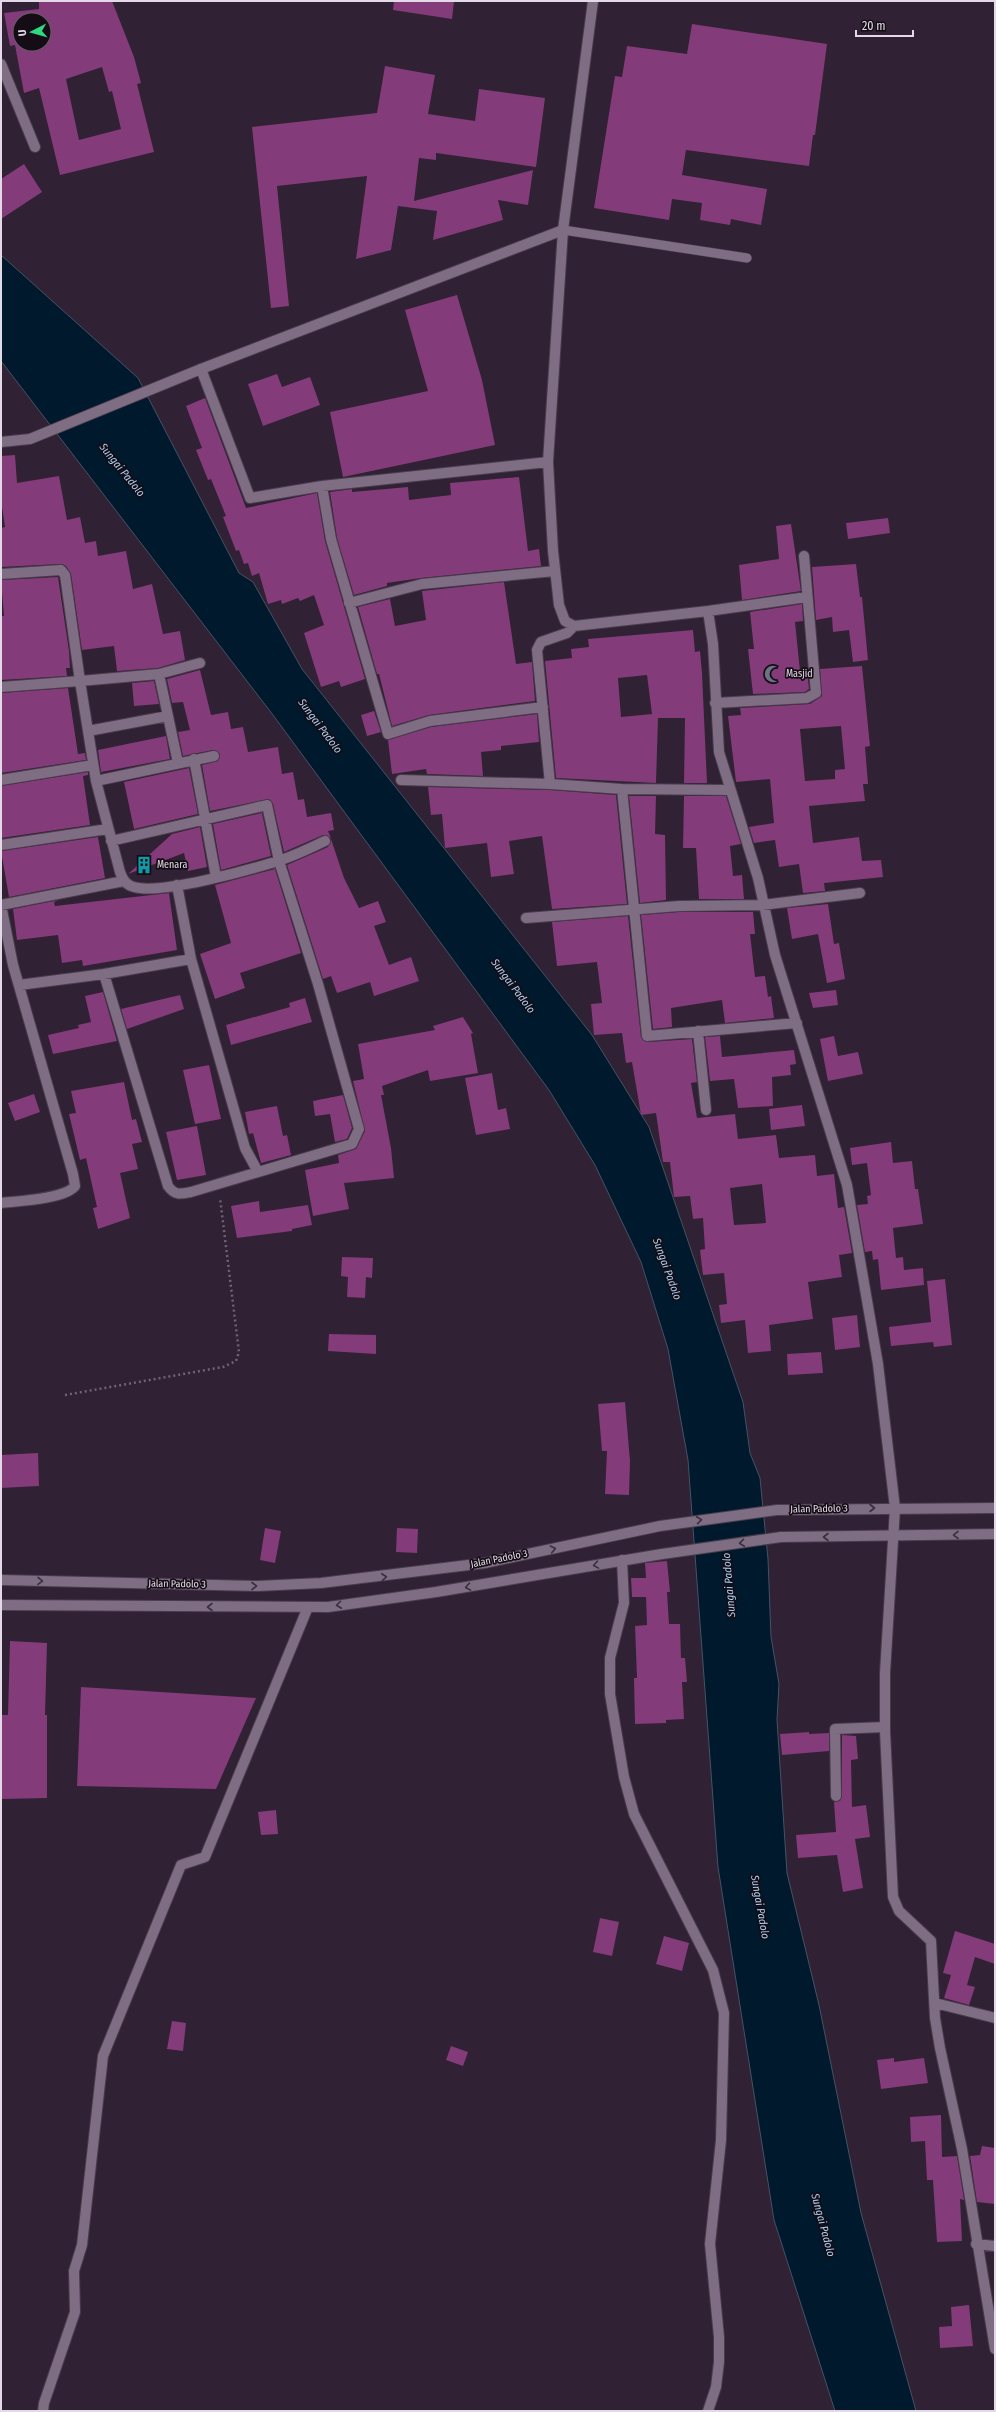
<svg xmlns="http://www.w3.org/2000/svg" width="996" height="2412" viewBox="0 0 996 2412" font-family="'Fira Sans Condensed',sans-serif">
<rect width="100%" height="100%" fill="#302134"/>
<path fill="#01192d" stroke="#455365" d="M1 255 138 378 239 573 253 582 302 669 592 1035 649 1127 743 1402 750 1453 760 1478 768 1559 771 1637 779 1684 777 1720 787 1873 819 2005 861 2213 916 2411H835L774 2220 718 1867 688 1460 668 1349 641 1262 595 1165 549 1090 273 715 1 361Z"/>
<path fill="#833b79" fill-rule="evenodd" d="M39 1H112L134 57 141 83 137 84 154 152 60 175 39 88 24 93 15 45 10 46 4 13 39 9ZM20 20H44V44H20ZM102 67 109 92 112 91 121 129 79 140 66 79Z
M394 1H454L452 19 393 10Z
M692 24 827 44 815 135H813L809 166 686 150 682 175 767 189 761 225 731 219 730 225 700 220 702 203 672 199 669 220 594 208 615 76 622 77 627 46 687 54Z
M385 66 435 75 428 114 475 121 479 89 545 98 536 167 436 153V160L419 158 414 201 533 170 528 205 498 200 503 220 433 240 437 211 398 206 391 250 356 259 367 176 277 186 289 306 271 308 252 127 377 113Z
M24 164 42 192 1 219V179Z
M457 295 482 380 495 445 343 477 330 412 428 391 405 310Z
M277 374 282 387 310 377 320 405 263 426 248 384Z
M205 398 246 508 317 493 325 541 365 679 341 687 339 681 321 687 304 633 324 625 314 595 300 601 298 598 282 604 281 600 268 604 259 573 252 576 248 563 244 564 239 550 236 551 223 517 226 516 211 479 208 480 196 450 202 448 186 406Z
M15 455 17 483 59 476 67 520 80 517 85 543 96 541 98 556 126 551 133 589 152 584 163 634 180 631 185 660 158 668 117 671 114 646 82 650 71 574 66 566 61 564 1 567V528L5 527 1 500V456Z
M519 477 528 551 539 549 541 566 421 578 387 583V586L354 595 337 538 330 492 352 489V492L408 487 409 500 451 495 450 483Z
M888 518 890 533 848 539 846 523Z
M791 524 801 591 742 600 739 565 779 559 776 526Z
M856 564 860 597H862L868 660 853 662 849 630 833 632 832 617 816 620 812 567Z
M58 577 69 651 70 668H66L67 676 1 680V616H4L1 580Z
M504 582 516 664 532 662 535 701 429 715 392 726 379 674H377L358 607 390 599 395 626 426 620 422 591Z
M802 604 803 621 795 622 800 671 807 670 809 689 805 692 753 694 748 649H754L750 612Z
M693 630 695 652 700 651 702 673 707 783H684L685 718H658L656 783 556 778 545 661 572 658 571 649 589 647 588 639ZM647 675 652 714 621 717 618 678Z
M862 666 870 746 865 747 868 784H863L865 801 809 806 813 843 859 837 862 861 881 860 883 877 824 883 825 891 803 893 799 864 779 867 775 840 754 843 749 827 774 823 770 779 736 782 728 716 741 715 740 708 810 704 822 696 820 669ZM841 726 845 769 835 770V779L805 781 800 729Z
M200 670 211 715 228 712 231 729 243 727 248 752 278 747 282 774 293 772 298 800 304 799 307 817 331 813 334 830 328 831 331 838 323 835 284 852 273 804 269 799 210 811 202 765 218 761 220 754 213 750 183 756 178 732 190 730 183 702 172 703 167 679Z
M154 681 159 704 134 706 132 683Z
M68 688 78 754 85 753 86 760 1 773V693Z
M374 711 381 732 367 736 361 715Z
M537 714 539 742 501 746V750L481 752 483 776 427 774 426 769 392 774 388 740 431 727Z
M166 736 170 759 101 772 98 750Z
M189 768 198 814 134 829 124 782Z
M88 772V775L83 776 90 825 1 838V786Z
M428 787 550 790 616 795 627 904 552 909 542 836 509 841 514 874 491 877 487 843 445 848 442 814 431 815Z
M629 796H656L655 834 665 835 666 900 640 903Z
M684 796H726L741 844 730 846 733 876 742 875 744 899H699L696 848H683Z
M262 813 271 856 221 870 213 824Z
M200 827 207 867 188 871 184 853 128 874 172 834Z
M98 837 105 878 9 897 1 851Z
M331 839 344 878 359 908 378 901 386 922 374 926 389 965 411 957 419 981 374 996 370 982 337 993 331 976 323 979 287 865 328 847Z
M275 869 301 953 240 973 245 988 215 999 200 954 231 943 215 885Z
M169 893 177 950 83 966 82 960 62 963 58 935 17 940 13 909 59 900 54 902 55 906Z
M828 904 834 944 839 943 845 979 827 983 818 934 792 939 787 908Z
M679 912H753L755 934H750L755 977 765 976 768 997 771 996 774 1018 725 1023 722 1000 671 1008 672 1027 653 1029 641 915Z
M628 916 641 1037 648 1042 692 1039 697 1082 691 1083 697 1118 735 1114 738 1139 776 1135 779 1158 815 1155 817 1176 834 1174 838 1208 844 1207 852 1253 839 1255 842 1277 808 1282 813 1319 769 1325 771 1351 748 1353 745 1320 721 1323 719 1305 727 1304 724 1273 703 1275 700 1250 705 1249 703 1218 693 1219 690 1196 674 1197 670 1162H663L656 1113 641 1115 632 1062 626 1063 622 1033 594 1035 591 1004 602 1003 597 962 557 966 552 922ZM762 1184 766 1223 734 1225 730 1188Z
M836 990 838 1005 813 1008 809 993Z
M103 992 117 1041 53 1054 48 1035 79 1028 78 1025 91 1022 85 996Z
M180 995 184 1009 127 1029 121 1009Z
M305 998 312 1022 231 1045 226 1025 290 1007 289 1003Z
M463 1017 473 1033 471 1034 478 1073 430 1081 428 1070 382 1086 384 1095H381L391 1148 394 1178 344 1183 349 1209 313 1216 305 1170 339 1163 338 1155 356 1149 365 1131 353 1081 364 1079 358 1044 435 1030 433 1026Z
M720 1036 722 1057 794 1050 796 1064 790 1065 791 1075 772 1077 773 1106 738 1108 734 1079 710 1081 705 1037Z
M834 1036 838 1056 858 1052 863 1074 828 1081 820 1039Z
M209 1065 221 1119 195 1124 183 1070Z
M492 1073 498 1110 506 1108 510 1129 476 1135 465 1078Z
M124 1082 132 1120 136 1119 142 1142 132 1144 138 1169 120 1173 130 1218 98 1229 93 1208 97 1207 86 1158 80 1160 69 1114 76 1113 71 1091Z
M34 1094 40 1112 15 1121 8 1103Z
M343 1095 352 1128 347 1139 335 1142 330 1114 315 1116 313 1101Z
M802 1105 805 1126 771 1130 769 1109Z
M277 1106 283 1136 287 1135 291 1155 261 1163 253 1133 249 1134 245 1112Z
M197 1126 206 1175 177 1180 166 1132Z
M891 1142 893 1163 912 1161 915 1189H918L923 1224 893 1228 896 1258 903 1257 904 1270 923 1268 924 1285 881 1290 878 1259 873 1260 872 1251 865 1252 857 1205 868 1204 867 1196 871 1195 867 1163 852 1165 850 1148Z
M259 1201 260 1212 308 1205 312 1225 292 1229V1231L237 1238 231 1206Z
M342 1257 373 1258 372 1278 366 1277 365 1298 347 1297 348 1277 341 1276Z
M945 1279 952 1345 934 1347 933 1342 891 1346 889 1327 931 1322 927 1281Z
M857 1315 860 1347 835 1350 832 1318Z
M329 1334 376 1335V1354L328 1351Z
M821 1352 823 1373 788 1375 787 1354Z
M625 1402 630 1461 629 1495 605 1494 607 1451H602L598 1404Z
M38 1453 39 1486 1 1488V1455Z
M265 1528 281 1531 275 1563 260 1560Z
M397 1528 418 1529 417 1553 396 1552Z
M667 1561 670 1592H667L669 1624H680L681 1658H685L687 1682H682L684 1719 666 1720V1723L635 1724 634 1678H637L635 1626 647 1625 646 1597H632L631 1578H646L645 1563Z
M10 1641 47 1643 45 1715H47V1798L1 1799V1715H8Z
M81 1687 256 1698 216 1789 77 1786Z
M809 1732V1734L829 1733V1751L782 1755 780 1734Z
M842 1735 856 1736 858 1759 851 1760 852 1807 866 1805 870 1837 855 1839 863 1888 843 1892 837 1855 798 1858 796 1835 836 1832 834 1802 840 1801 842 1796Z
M276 1810 278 1834 261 1835 258 1812Z
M600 1918 619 1922 612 1956 593 1952Z
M955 1931 995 1944V1964L975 1957 967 1985 975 1987 969 2005 944 1998 951 1975 943 1973Z
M664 1936 689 1943 682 1971 656 1964Z
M172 2021 186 2023 183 2051 167 2049Z
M451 2046 468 2052 463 2066 446 2060Z
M894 2058V2062L924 2058 928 2083 881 2089 877 2060Z
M941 2115 942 2157 957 2156 964 2200 960 2199 962 2241 937 2242 933 2180H927L925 2141 911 2142 910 2117Z
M982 2146 995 2148V2204L977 2202 970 2156 980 2155Z
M969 2305 973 2346 940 2348 939 2327 952 2326 951 2307Z"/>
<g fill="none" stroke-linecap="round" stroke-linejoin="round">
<g stroke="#493c4c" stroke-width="10">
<path id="service" d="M563 230 747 258"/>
</g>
<g stroke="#493c4c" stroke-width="12">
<path id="minor" d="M1 64 35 147
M563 230 548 462 553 551 559 605 565 621 574 626 708 611 713 644 719 752 758 878 775 955 847 1185 878 1364 895 1508 885 1673V1731L893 1897 899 1911 931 1941 935 2018 940 2048 962 2149 995 2349
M201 369 250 498 322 486 548 462
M322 486 331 539 388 734 430 721 543 707
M1 574 61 570 65 575 80 681 159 674 200 663
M349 603 422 584 555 571
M708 611 807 597
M574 626 567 633 541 642 537 650 550 784 622 789 729 790
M159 674 178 763
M1 687 80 681 96 781 120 872C123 880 126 885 134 887 160 895 249 870 278 861 294 856 310 848 325 841
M715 703 807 698 816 693 804 556
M88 731 168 716
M194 759 216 877
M1 780 93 765
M401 780 550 784
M96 781 214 756
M622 789 647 1036 797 1023
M1 845 108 829
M177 885 191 959 245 1148 258 1172
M1 905 13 965 73 1174 75 1186C65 1199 18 1201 1 1203
M1 905 124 881
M526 918 679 906 762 905 860 893
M104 974 168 1186C175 1196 181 1194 191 1192L352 1144 359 1129 318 984 279 861 267 805 111 841
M19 985 104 974 191 959
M698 1031 706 1110
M622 1560 624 1603 610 1658V1694L624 1777 634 1814 713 1970 724 2013 721 2140 710 2244 719 2337V2362L716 2387 708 2411
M836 1796 835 1729 885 1727
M935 2003 995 2018
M976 2244 995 2246
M43 2411 44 2403 75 2312 74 2271 82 2245 103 2056 181 1865 205 1857 308 1607"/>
</g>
<g stroke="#493c4c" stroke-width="12">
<path id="tertiary" d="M1 442 30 439 201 369 563 230 593 1
M1 1580 258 1586 321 1583 485 1563 660 1526 777 1510 995 1508
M1 1605 328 1607 436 1592 662 1554 781 1537 995 1534"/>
</g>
<path stroke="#706374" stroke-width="2.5" stroke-dasharray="2 3" stroke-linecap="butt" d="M65 1395 223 1367 236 1361 239 1352 220 1198"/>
<use href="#service" stroke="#7f6d83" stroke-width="9"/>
<use href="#minor" stroke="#7f6d83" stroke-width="10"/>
<use href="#tertiary" stroke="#7f6d83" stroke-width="10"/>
</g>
<defs><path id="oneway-chevron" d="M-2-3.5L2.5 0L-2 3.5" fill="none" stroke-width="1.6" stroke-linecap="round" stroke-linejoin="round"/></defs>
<g stroke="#392f3c">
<use href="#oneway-chevron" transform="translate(872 1508)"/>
<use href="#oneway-chevron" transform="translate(699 1520) rotate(-8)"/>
<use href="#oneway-chevron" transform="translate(956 1535) rotate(179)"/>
<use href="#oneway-chevron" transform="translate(826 1537) rotate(180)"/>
<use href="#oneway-chevron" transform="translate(742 1543) rotate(172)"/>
<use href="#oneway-chevron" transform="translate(553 1549) rotate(-12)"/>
<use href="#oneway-chevron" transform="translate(596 1565) rotate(170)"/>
<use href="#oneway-chevron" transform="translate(384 1577) rotate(-6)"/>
<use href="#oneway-chevron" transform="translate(40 1581) rotate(1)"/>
<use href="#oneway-chevron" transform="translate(254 1586)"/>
<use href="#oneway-chevron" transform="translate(468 1587) rotate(170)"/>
<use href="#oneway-chevron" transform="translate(339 1605) rotate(173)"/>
<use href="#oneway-chevron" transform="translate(210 1607) rotate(-180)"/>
</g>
<defs>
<g id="mosque-bare" transform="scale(1.38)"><path d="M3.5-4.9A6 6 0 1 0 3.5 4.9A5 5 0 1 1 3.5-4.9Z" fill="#6b7280" stroke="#140d16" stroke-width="2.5" paint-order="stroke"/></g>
<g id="building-bare" transform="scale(1.38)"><path d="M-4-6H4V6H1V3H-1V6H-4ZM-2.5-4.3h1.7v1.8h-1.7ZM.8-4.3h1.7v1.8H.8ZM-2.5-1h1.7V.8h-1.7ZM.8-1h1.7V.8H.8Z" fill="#0f9aa8" stroke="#140d16" stroke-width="2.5" paint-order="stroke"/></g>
</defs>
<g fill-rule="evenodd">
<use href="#mosque-bare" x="773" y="674"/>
<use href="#building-bare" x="144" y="865"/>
</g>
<g text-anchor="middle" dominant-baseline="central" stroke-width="3.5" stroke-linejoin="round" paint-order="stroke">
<g font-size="10" fill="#e4dae7" stroke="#140d16" text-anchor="start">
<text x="786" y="674">Masjid</text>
<text x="157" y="865">Menara</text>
</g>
<g font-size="10" fill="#e4dae7" stroke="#140d16">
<text transform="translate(819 1509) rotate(-1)">Jalan Padolo 3</text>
<text transform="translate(499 1559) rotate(-11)">Jalan Padolo 3</text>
<text transform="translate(177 1584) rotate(1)">Jalan Padolo 3</text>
</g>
<g font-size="11" font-style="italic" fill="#aad0f2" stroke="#140d16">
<text transform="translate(122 470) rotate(51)">Sungai Padolo</text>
<text transform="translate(320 726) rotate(53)">Sungai Padolo</text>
<text transform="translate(513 986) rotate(53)">Sungai Padolo</text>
<text transform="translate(667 1269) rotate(70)">Sungai Padolo</text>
<text transform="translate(729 1585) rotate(-95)">Sungai Padolo</text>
<text transform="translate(760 1907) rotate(80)">Sungai Padolo</text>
<text transform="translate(823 2225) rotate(75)">Sungai Padolo</text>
</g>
</g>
<rect width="996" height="2412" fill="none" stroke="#e4dae7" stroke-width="4"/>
<g transform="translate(32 32) rotate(264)"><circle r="19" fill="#140d16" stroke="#675f6a"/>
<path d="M0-3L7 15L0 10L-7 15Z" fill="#31d882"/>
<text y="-6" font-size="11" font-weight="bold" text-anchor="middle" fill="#e4dae7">U</text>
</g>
<path d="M856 30v6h57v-6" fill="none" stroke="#e4dae7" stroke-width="2"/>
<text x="862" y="30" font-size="12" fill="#e4dae7" stroke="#140d16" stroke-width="3" paint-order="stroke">20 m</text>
</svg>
